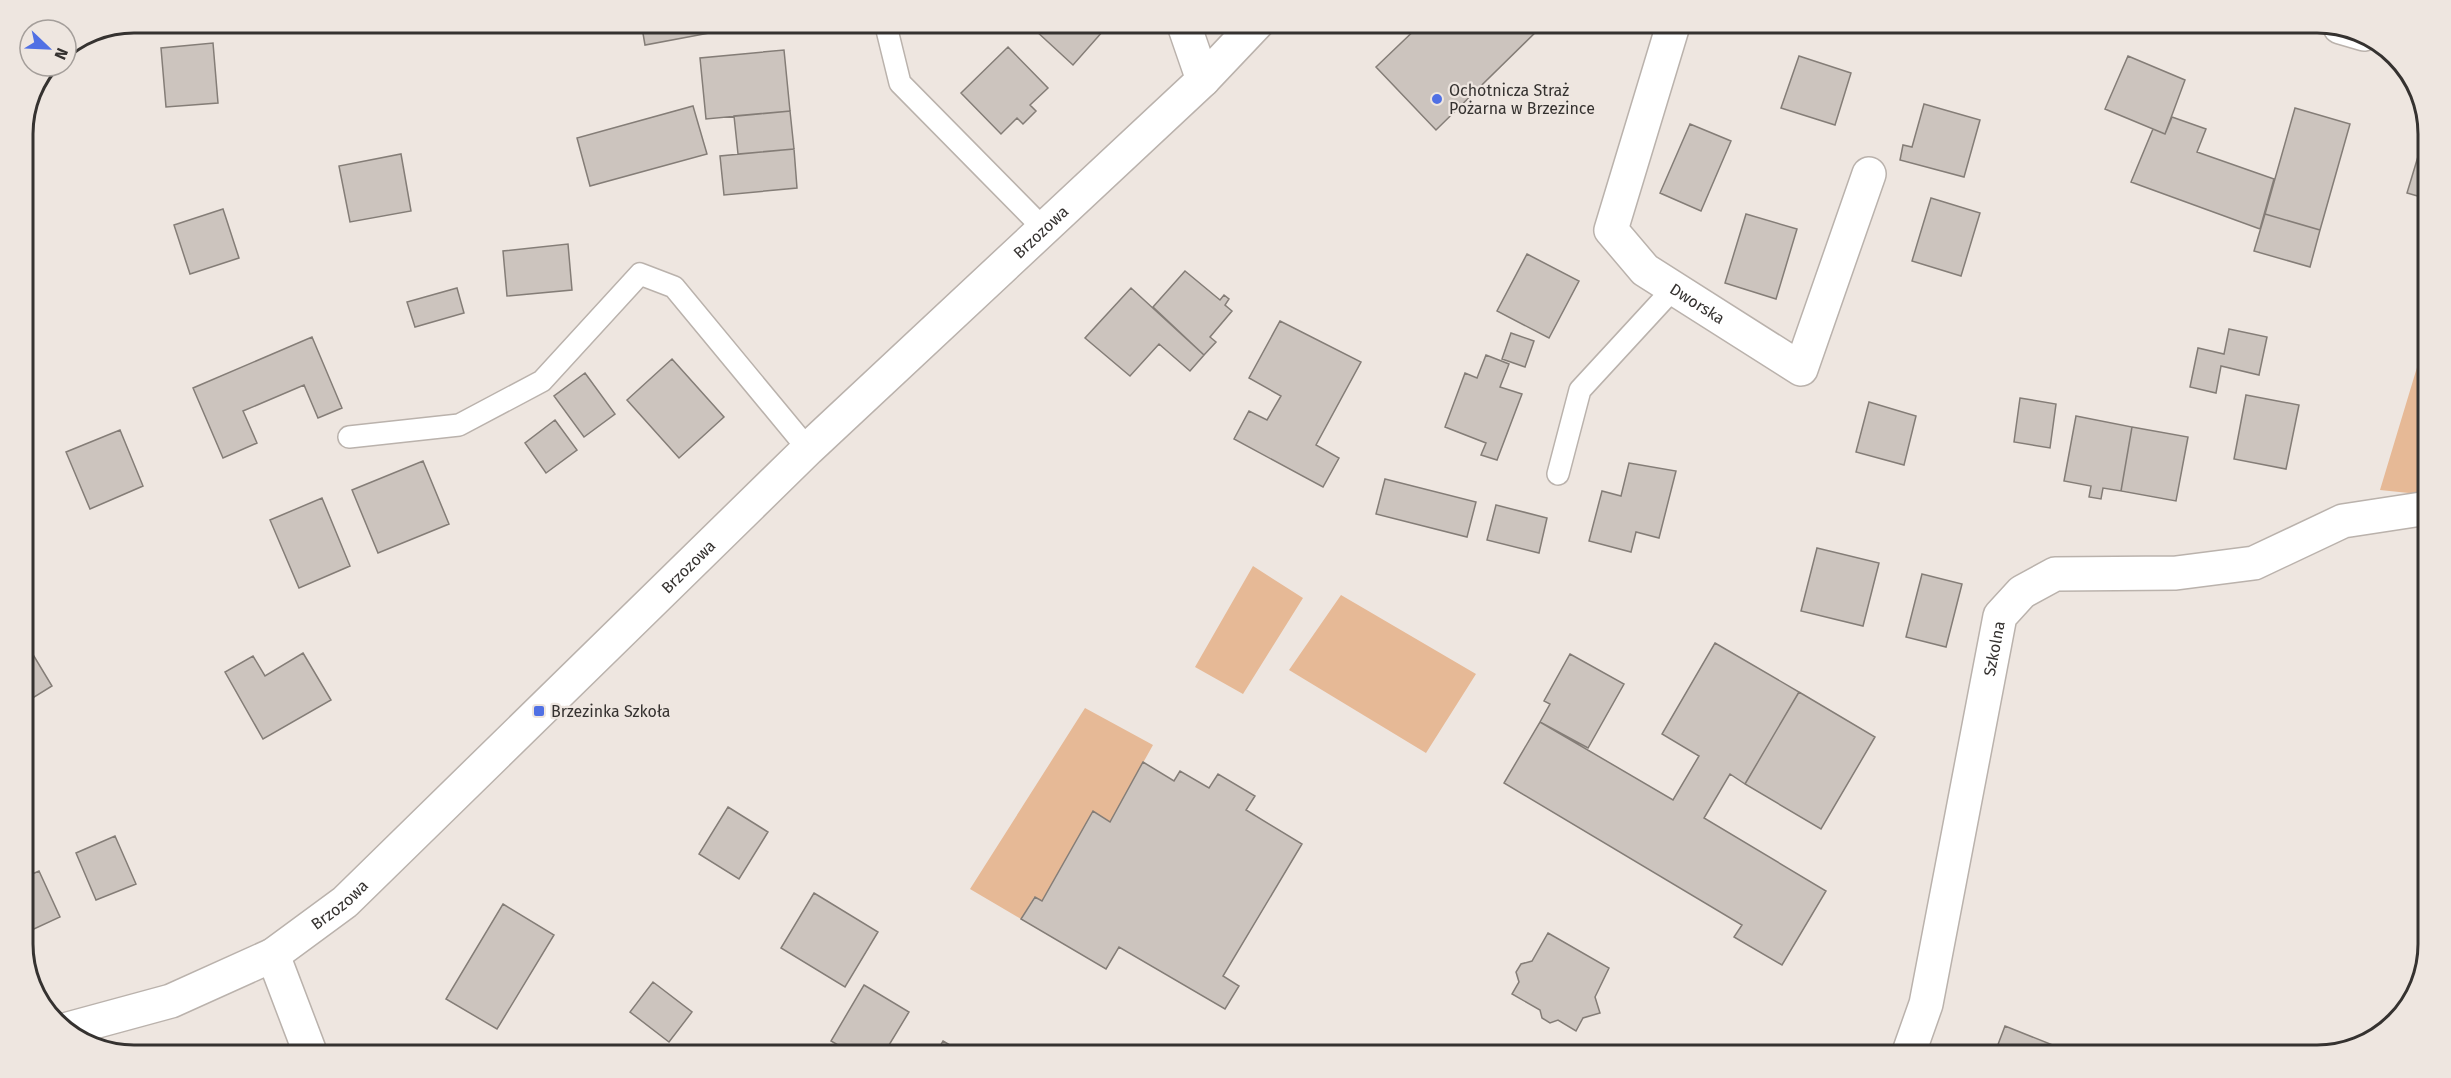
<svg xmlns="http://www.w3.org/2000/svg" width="2451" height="1078" viewBox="0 0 2451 1078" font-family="'Fira Sans',sans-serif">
<rect width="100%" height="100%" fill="#eee6e0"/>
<path fill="#e6b996" d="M2428 331V495L2380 490Z
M1253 566 1303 598 1243 694 1195 667Z
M1341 595 1476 674 1426 753 1289 670Z
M1085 708 1153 745 1110 822 1093 812 1042 901 1034 897 1021 919 970 889Z"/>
<path fill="#ccc4be" stroke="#847d77" stroke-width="1.5" d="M641 22H747V26L645 45Z
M1042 22H1111L1073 65 1035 30Z
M1423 22H1546L1436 130 1376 67Z
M213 43 218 103 166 107 161 48Z
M1008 47 1048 88 1030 105 1036 111 1023 124 1017 118 1001 134 961 93Z
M784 50 790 111 706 119 700 58Z
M1799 56 1851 73 1835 125 1781 108Z
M2128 56 2185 80 2165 134 2105 109Z
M1924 104 1980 120 1964 177 1900 160 1903 145 1912 147Z
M693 106 707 154 590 186 577 138Z
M2295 108 2350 124 2320 230 2265 214Z
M790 111 794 149 738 154 734 116Z
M2172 117 2206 129 2197 152 2274 179 2260 229 2131 182 2153 129 2165 134Z
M1690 124 1731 141 1701 211 1660 193Z
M794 149 797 188 724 195 720 156Z
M2420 150 2428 152V199L2407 193Z
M401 154 411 211 350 222 339 166Z
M1931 198 1980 213 1961 276 1912 261Z
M223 209 239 258 190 274 174 225Z
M1746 214 1797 229 1776 299 1725 283Z
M2265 214 2320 230 2310 267 2254 251Z
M568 244 572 290 507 296 503 251Z
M1527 254 1579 281 1549 338 1497 311Z
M1185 271 1220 300 1224 295 1229 299 1225 305 1232 311 1210 337 1216 342 1204 355 1153 307Z
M457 288 464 313 415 327 407 302Z
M1131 288 1204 355 1190 371 1159 344 1130 376 1085 338Z
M1280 321 1361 362 1316 445 1339 458 1323 487 1234 439 1249 411 1267 420 1281 396 1249 378Z
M2229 329 2267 337 2259 375 2221 366 2216 393 2190 387 2198 348 2224 354Z
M1511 333 1534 341 1525 367 1502 359Z
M312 337 342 408 318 418 304 385 243 411 257 443 223 458 193 388Z
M1486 355 1509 364 1500 387 1522 394 1497 460 1481 455 1486 443 1445 427 1465 373 1477 378Z
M672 359 724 417 679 458 627 400Z
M585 373 615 414 584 437 554 396Z
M2246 395 2299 405 2286 469 2234 459Z
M2020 398 2056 404 2050 448 2014 442Z
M1869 402 1916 416 1904 465 1856 452Z
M2076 416 2132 427 2121 491 2103 488 2101 499 2089 497 2091 486 2064 481Z
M555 420 577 450 546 473 525 443Z
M2132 427 2188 437 2176 501 2121 491Z
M120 430 143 486 90 509 66 452Z
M423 461 449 524 378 553 352 490Z
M1629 463 1676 471 1659 538 1636 532 1631 552 1589 541 1602 491 1621 496Z
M1385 479 1476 502 1467 537 1376 514Z
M322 498 350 566 299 588 270 520Z
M1496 505 1547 518 1539 553 1487 540Z
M1817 548 1879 563 1863 626 1801 611Z
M1922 574 1962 584 1946 647 1906 637Z
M23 638 52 686 23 704Z
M1715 643 1799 692 1745 784 1730 774 1704 818 1826 891 1782 965 1734 937 1742 925 1504 783 1540 722 1673 800 1699 756 1662 734Z
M303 653 331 700 263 739 225 672 253 656 265 676Z
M1570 654 1624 684 1588 748 1540 722 1550 704 1544 701Z
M1799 692 1875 737 1821 829 1745 784Z
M1143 762 1174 781 1180 771 1209 788 1218 774 1255 796 1246 810 1302 844 1223 976 1239 986 1225 1009 1119 947 1106 969 1021 919 1035 897 1042 901 1093 811 1110 822Z
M728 807 768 832 739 879 699 854Z
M115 836 136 884 96 900 76 853Z
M39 871 60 917 23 934V878Z
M814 893 878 932 845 987 781 948Z
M503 904 554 935 497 1029 446 999Z
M1548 933 1609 968 1595 997 1600 1013 1583 1018 1576 1031 1558 1020 1550 1023 1542 1018 1540 1010 1512 994 1519 982 1516 972 1521 964 1532 961Z
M653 982 692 1012 669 1042 630 1012Z
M864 985 909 1012 883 1055H855L831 1041Z
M2005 1026 2065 1050 2063 1055H1994Z
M943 1041 965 1054 968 1050 978 1055H935Z"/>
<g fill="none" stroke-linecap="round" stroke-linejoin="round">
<g stroke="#bab2ac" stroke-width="24">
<path id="lane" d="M885 22 900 83 1043 228
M349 437 459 425 542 381 640 274 674 287 808 449
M1558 474 1580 390 1673 289"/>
</g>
<g stroke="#bab2ac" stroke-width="36">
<g id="street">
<path d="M1183 22 1203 80"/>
<path id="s1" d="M1674 22 1611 230 1645 270 1801 369 1869 174"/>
<path d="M2340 27 2364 34"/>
<path d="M273 955 311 1055"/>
<path id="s2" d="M68 1029 171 1001 273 955 345 902 808 449 1203 80 1258 22"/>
<path id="s3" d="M1908 1055 1926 1004 2000 616 2022 592 2055 574 2176 573 2254 563 2343 521 2428 508"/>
</g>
</g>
<use href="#lane" stroke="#fff" stroke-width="21"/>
<use href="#street" stroke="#fff" stroke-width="33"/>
</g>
<g fill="#5070e4" stroke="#eee6e0" stroke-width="2">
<circle cx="1437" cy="99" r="6"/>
<rect x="533" y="705" width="12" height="12" rx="3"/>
</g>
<g text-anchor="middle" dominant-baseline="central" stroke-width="4.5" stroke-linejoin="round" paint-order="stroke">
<g font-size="16" fill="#353230" stroke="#eee6e0" text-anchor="start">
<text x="1449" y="90">Ochotnicza Straż<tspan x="1449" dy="18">Pożarna w Brzezince</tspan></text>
<text x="551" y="711">Brzezinka Szkoła</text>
</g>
<g font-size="16" fill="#353230" stroke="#eee6e0">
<text stroke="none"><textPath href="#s2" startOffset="1274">Brzozowa</textPath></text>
<text stroke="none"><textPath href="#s1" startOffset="332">Dworska</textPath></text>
<text stroke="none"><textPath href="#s2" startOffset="788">Brzozowa</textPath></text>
<text stroke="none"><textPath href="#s3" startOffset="416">Szkolna</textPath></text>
<text stroke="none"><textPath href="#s2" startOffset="302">Brzozowa</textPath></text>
</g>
</g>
<path d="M0 0H2451V1078H0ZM134 33H2317A101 101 0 0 1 2418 134V944A101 101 0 0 1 2317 1045H134A101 101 0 0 1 33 944V134A101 101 0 0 1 134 33Z" fill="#eee6e0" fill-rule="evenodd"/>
<path fill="none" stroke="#353230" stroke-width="3" d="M134 33H2317A101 101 0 0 1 2418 134V944A101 101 0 0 1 2317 1045H134A101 101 0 0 1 33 944V134A101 101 0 0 1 134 33Z"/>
<g transform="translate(48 48) rotate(113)"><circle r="28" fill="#eee6e0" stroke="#a49e9a" stroke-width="1.5"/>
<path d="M0-4.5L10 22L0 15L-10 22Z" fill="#5070e4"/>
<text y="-9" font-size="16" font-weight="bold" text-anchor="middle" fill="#353230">N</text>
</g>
</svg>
